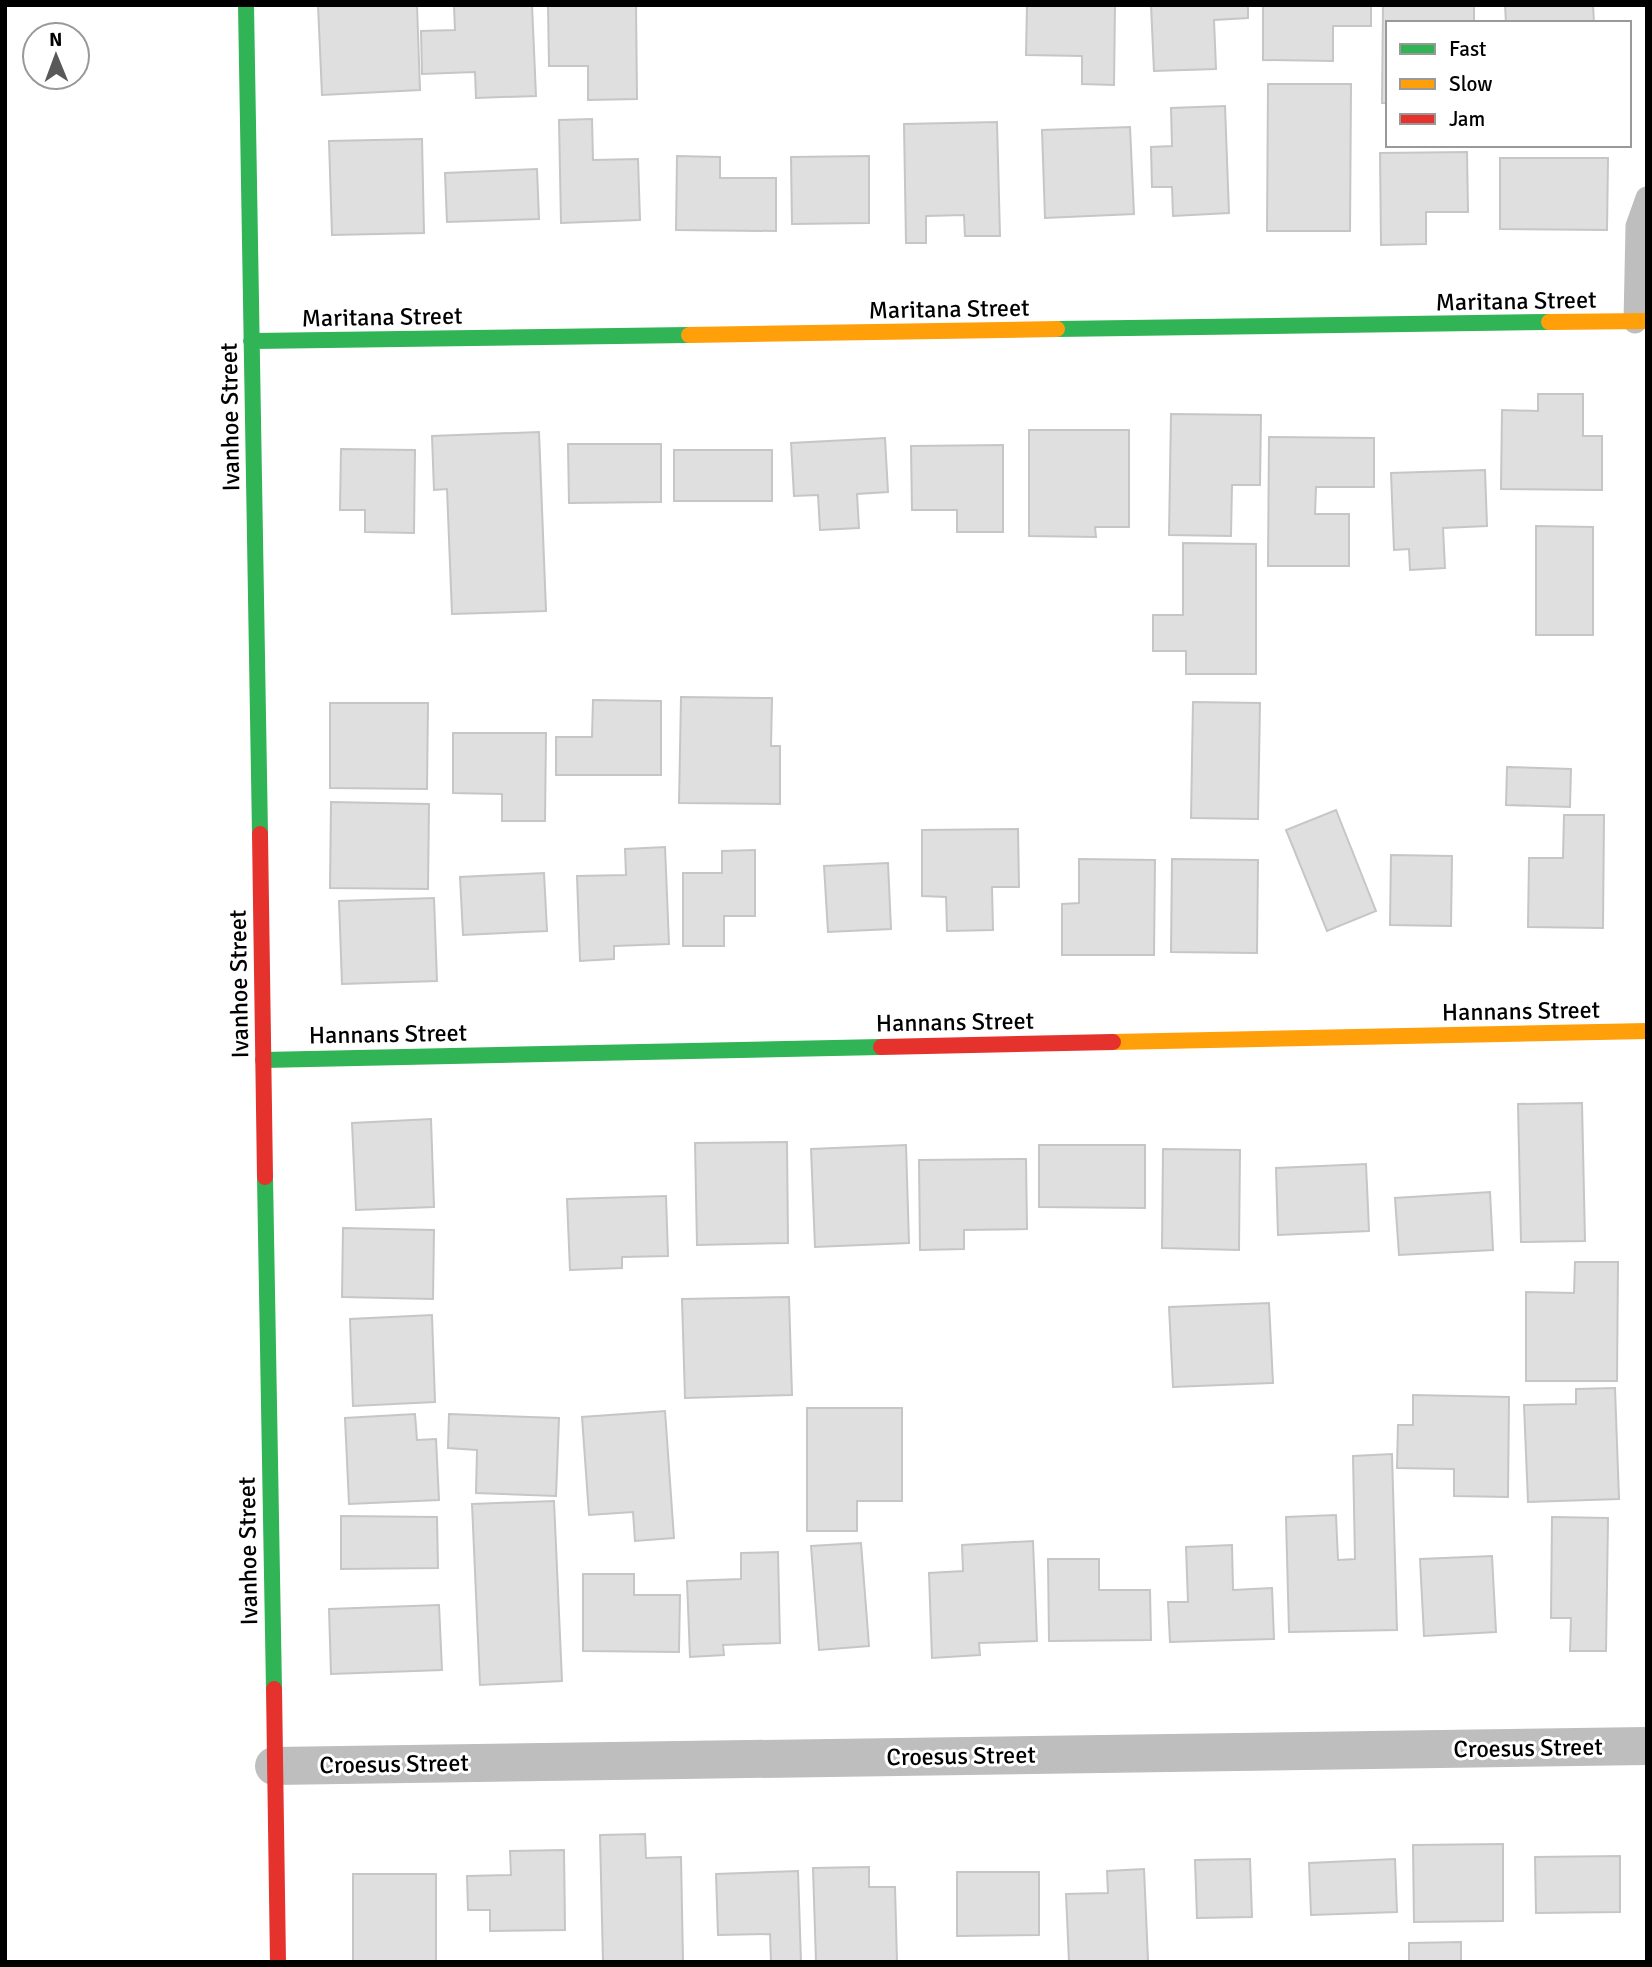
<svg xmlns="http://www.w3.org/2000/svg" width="1652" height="1967" viewBox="0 0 1652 1967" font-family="Signika,sans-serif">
<rect width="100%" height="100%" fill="#fff"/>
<path fill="#dfdfdf" stroke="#c6c6c6" stroke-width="2" d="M318 5H417L420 90 322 95Z
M454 5H532L536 96 476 98 475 72 422 74 421 31 455 30Z
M548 5H636L637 99 588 100V66H549Z
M1027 5H1115L1114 85 1082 84V56L1026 55Z
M1151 5H1248V18L1214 20 1216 69 1154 71Z
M1263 5H1371V26H1333V61L1263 60Z
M1383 5H1474V23H1388V103H1382Z
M1505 5H1593L1594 23H1506Z
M1268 84H1351L1350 231H1267Z
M1225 106 1229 213 1173 216 1172 187H1152L1151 147 1172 146 1171 108Z
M592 119 593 160 638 159 640 220 561 223 559 120Z
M997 122 1000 236H965L964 215 926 216V243H906L904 124Z
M1130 127 1134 214 1045 218 1042 130Z
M422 139 424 233 332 235 329 141Z
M1467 152 1468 212H1426V244L1381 245 1380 153Z
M677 156 720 157V178H776V231L676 230Z
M869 156V223L792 224 791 157Z
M1500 158H1608L1607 230 1500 229Z
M537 169 539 219 447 222 445 173Z
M1538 394H1583V436H1602V490L1501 489 1502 410 1538 411Z
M1171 414 1261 415 1260 485H1232L1231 536 1169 535Z
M1029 430H1129V527H1095L1096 537 1029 536Z
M539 432 546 611 452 614 447 489 434 490 432 436Z
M1269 437 1374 438V487H1316L1315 514H1349V566H1268Z
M885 438 888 492 857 494 859 528 820 530 818 495 794 496 791 443Z
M568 444H661V502L569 503Z
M1003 445V532H957V510H912L911 446Z
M341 449 415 450 414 533 365 532V510H340Z
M674 450H772V501H674Z
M1485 470 1487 526 1443 528 1445 568 1410 570 1409 549 1394 550 1391 473Z
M1536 526 1593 527V635H1536Z
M1183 543 1256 544V674H1186V651H1153V615H1183Z
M681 697 772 698 771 746H780V804L679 803Z
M593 700 661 701V775H556V737H592Z
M1193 702 1260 703 1258 819 1191 818Z
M330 703H428L427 789 330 788Z
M453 733H546L545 821H502V794L453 793Z
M1507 767 1571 769 1570 807 1506 805Z
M331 802 429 804 428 889 330 888Z
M1336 810 1376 911 1327 931 1286 830Z
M1564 815H1604L1603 928 1528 927 1529 858H1563Z
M1018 829 1019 887H992L993 930 947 931 946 897 922 896V830Z
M665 847 669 944 614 946V959L580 961 577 876 626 875 625 849Z
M755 850V916H724V946H683V873H722V851Z
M1391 855 1452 856 1451 926 1390 925Z
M1079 859 1155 860 1154 955H1062V904L1079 903Z
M1172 859 1258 860 1257 953 1171 952Z
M888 863 891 929 828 932 824 866Z
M544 873 547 931 463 935 460 877Z
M434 898 437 981 342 984 339 901Z
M1582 1103 1585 1241 1521 1242 1518 1104Z
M431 1119 434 1207 356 1210 352 1123Z
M787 1142 788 1243 697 1245 695 1143Z
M906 1145 909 1243 815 1247 811 1149Z
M1039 1145H1145V1208L1039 1207Z
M1163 1149 1240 1150 1239 1250 1162 1248Z
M1026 1159 1027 1229 964 1230V1249L920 1250 919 1160Z
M1366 1164 1369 1231 1278 1235 1276 1168Z
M1490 1192 1493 1250 1399 1255 1395 1198Z
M666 1196 668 1256 622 1257V1268L570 1270 567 1199Z
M343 1228 434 1230 433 1299 342 1297Z
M1575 1262H1618L1617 1381H1526V1292L1574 1293Z
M789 1297 792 1395 685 1398 682 1299Z
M1269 1303 1273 1383 1173 1387 1169 1307Z
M432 1315 435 1402 353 1406 350 1319Z
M1615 1388 1619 1499 1528 1502 1524 1405 1576 1404V1389Z
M1413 1395 1509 1397 1508 1497 1454 1496V1469L1397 1468 1398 1425H1413Z
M807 1408H902V1501H857V1531H807Z
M665 1411 674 1538 635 1541 633 1512 589 1515 582 1417Z
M415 1414 417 1440 436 1439 439 1500 349 1504 345 1418Z
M449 1414 559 1418 556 1496 476 1493 477 1450 448 1448Z
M1392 1454 1397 1630 1289 1632 1286 1517 1336 1515 1338 1560 1355 1559 1353 1456Z
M554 1501 562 1681 480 1685 472 1504Z
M341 1516 437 1517 438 1568 341 1569Z
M1552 1517 1608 1518 1606 1651H1570L1571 1618H1551Z
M1033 1541 1037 1641 979 1643 980 1655 932 1658 929 1573 963 1571 962 1545Z
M861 1543 869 1646 819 1650 811 1546Z
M1232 1545 1233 1590 1272 1588 1274 1639 1170 1642 1168 1602H1188L1186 1547Z
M778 1552 780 1643 723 1645 724 1655 690 1657 687 1581 741 1579V1553Z
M1492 1556 1496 1632 1424 1636 1420 1559Z
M1048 1559H1099V1590H1150L1151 1640 1049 1641Z
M583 1574H634V1595H680L679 1652 583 1651Z
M439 1605 442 1670 331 1674 329 1609Z
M645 1834 646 1858 681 1857 683 1962H603L600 1835Z
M1503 1844V1921L1414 1922 1413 1845Z
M564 1850 565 1930 490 1931V1910H468L467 1876 511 1875 510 1851Z
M1620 1856V1912L1536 1913 1535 1857Z
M1250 1859 1252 1917 1197 1918 1195 1860Z
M1395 1859 1397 1912 1311 1915 1309 1863Z
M869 1867V1887H895L897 1962H816L813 1868Z
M1144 1869 1148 1961 1069 1962 1066 1894 1108 1893 1107 1871Z
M798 1871 801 1962H771L770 1934 718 1935 716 1874Z
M957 1872H1039V1935L957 1936Z
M353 1874H436V1962H353Z
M1461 1942V1962H1409V1943Z"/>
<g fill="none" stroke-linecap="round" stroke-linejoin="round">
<path stroke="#bebebe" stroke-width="23" d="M1635 322 1637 226 1647 198"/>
<path stroke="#bebebe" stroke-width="38" d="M274 1766 1647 1746"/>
<path stroke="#30b455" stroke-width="16" d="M246 5 260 834
M1057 329 1549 322
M251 341 689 335
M263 1060 881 1047
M265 1177 274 1689"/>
<path stroke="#ff9f0a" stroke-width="16" d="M1549 322 1647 321
M689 335 1057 329
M1113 1042 1647 1031"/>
<path stroke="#e5322d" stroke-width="16" d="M260 834 265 1177
M881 1047 1113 1042
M274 1689 278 1962"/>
</g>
<g text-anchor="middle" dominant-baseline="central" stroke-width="6" stroke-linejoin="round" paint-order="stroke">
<g font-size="24" fill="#000" stroke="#fff">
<text transform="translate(1516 301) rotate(-1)">Maritana Street</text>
<text transform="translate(949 309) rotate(-1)">Maritana Street</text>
<text transform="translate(382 317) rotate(-1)">Maritana Street</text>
<text transform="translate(230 417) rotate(-91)">Ivanhoe Street</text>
<text transform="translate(239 984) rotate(-91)">Ivanhoe Street</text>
<text transform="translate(1521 1011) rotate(-1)">Hannans Street</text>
<text transform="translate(955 1022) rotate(-1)">Hannans Street</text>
<text transform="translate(388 1034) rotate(-1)">Hannans Street</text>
<text transform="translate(248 1551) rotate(-91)">Ivanhoe Street</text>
<text transform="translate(1528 1748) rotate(-1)">Croesus Street</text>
<text transform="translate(961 1756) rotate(-1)">Croesus Street</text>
<text transform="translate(394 1764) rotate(-1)">Croesus Street</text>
</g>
</g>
<rect width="1652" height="1967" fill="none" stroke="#000000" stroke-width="14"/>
<rect x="1386" y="21" width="245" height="126" fill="#ffffff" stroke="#999999" stroke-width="2"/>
<rect x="1400" y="44" width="35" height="10" fill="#30b455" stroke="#999999" stroke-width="2"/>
<text x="1449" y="56" font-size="21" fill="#000000">Fast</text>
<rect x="1400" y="79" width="35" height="10" fill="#ff9f0a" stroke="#999999" stroke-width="2"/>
<text x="1449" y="91" font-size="21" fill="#000000">Slow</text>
<rect x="1400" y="114" width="35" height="10" fill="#e5322d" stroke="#999999" stroke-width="2"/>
<text x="1449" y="126" font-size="21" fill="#000000">Jam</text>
<g transform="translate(56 56) rotate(359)"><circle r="33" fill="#ffffff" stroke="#999999" stroke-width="2"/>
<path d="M0-5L12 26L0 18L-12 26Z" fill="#595959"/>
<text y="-10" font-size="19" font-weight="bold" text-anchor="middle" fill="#000000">N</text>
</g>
</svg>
